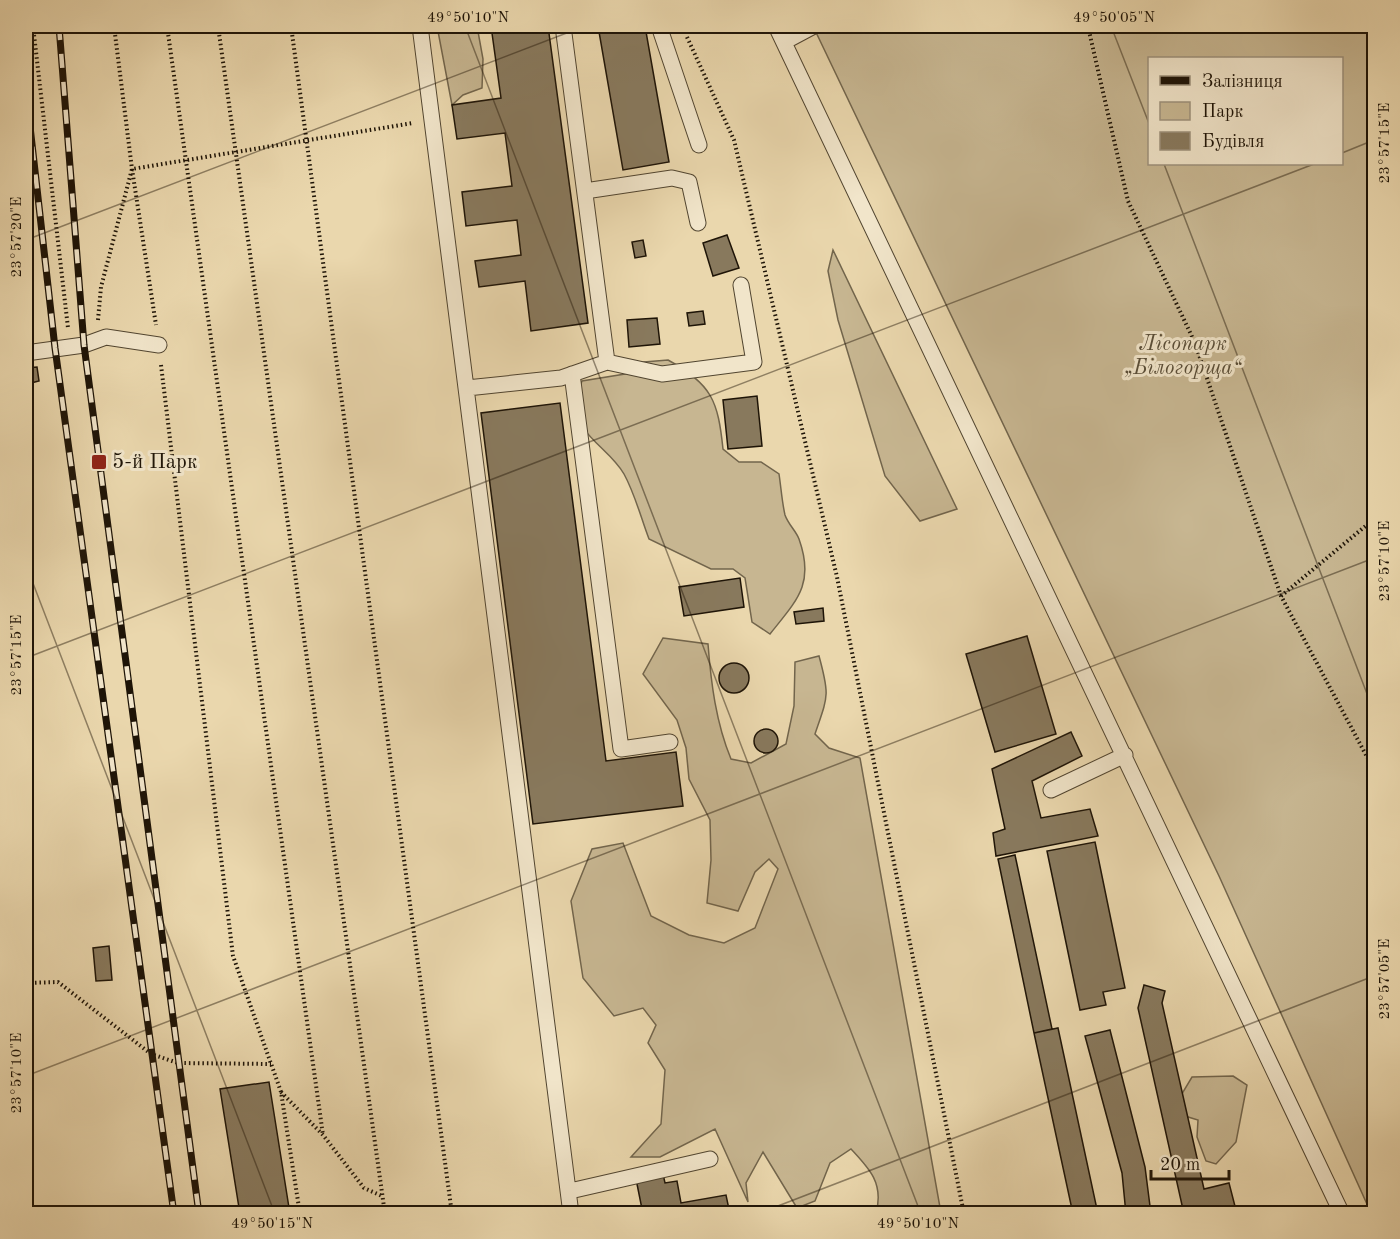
<svg xmlns="http://www.w3.org/2000/svg" width="1400" height="1239" viewBox="0 0 1400 1239" font-family="'Old Standard TT',serif">
<rect width="100%" height="100%" fill="#ead7ad"/>
<filter id="stains"><feTurbulence type="fractalNoise" baseFrequency=".00333" numOctaves="4"/><feColorMatrix values="0 0 0 0 .2 0 0 0 0 .09 0 0 0 0 .02 0 0 0 .5 -.17"/></filter>
<radialGradient id="worn" r=".72"><stop offset=".6" stop-color="#630" stop-opacity="0"/><stop offset="1" stop-color="#630" stop-opacity=".3"/></radialGradient>
<path fill="#c7b691" stroke="#72654c" stroke-width="1.5" fill-rule="evenodd" d="M437 26H477L483 59 482 88 463 95 452 105Z
M813 26H1374V1213H1371L1219 876ZM1150 58H1342V164H1150Z
M833 250 957 509 920 521 885 476 838 320 828 271Z
M668 360C712 384 718 401 723 449L739 462H761L779 474C781 487 782 502 785 515 788 524 796 531 799 539 815 584 797 600 770 634L752 622 745 578 733 569H711L649 539C641 518 635 494 624 474 610 449 576 435 574 403 574 396 580 387 582 381L625 374 644 362Z
M663 638 708 644C711 683 716 723 731 759L751 763 786 744 794 706 795 662 819 656C830 696 828 696 815 734L829 748 860 758 941 1213H876C884 1184 870 1169 851 1149L830 1163 815 1201 797 1208 763 1152 746 1183 748 1202 715 1129 660 1157H631L661 1124 665 1070 648 1043 656 1025 643 1008 614 1016 583 978 571 901 592 849 623 843 651 916 689 935 724 943 755 928 778 869 769 859 755 872 738 911 707 903 711 860 710 820 689 779 686 748 677 720 643 674Z
M1233 1076 1247 1085 1236 1142 1216 1164 1206 1161 1197 1137 1198 1120 1185 1116 1177 1102 1192 1077Z"/>
<path fill="#88795d" stroke="#1e1407" stroke-width="1.5" d="M491 26H548L588 323 531 331 525 281 479 287 475 261 521 255 517 220 466 226 462 192 512 186 505 133 457 139 452 105 501 98Z
M598 26H645L669 162 623 170Z
M727 235 739 268 713 276 703 243Z
M643 240 646 256 635 258 632 242Z
M703 311 705 324 689 326 687 313Z
M657 318 660 344 629 347 627 320Z
M37 367 39 381 27 384 26 368Z
M757 396 762 446 728 449 723 400Z
M560 403 606 761 676 752 683 806 533 824 481 413Z
M740 578 744 607 684 616 679 587Z
M823 608 824 621 796 624 794 612Z
M1027 636 1056 734 995 752 966 654Z
M719 678a15 15 0 1 1 30 0a15 15 0 1 1-30 0Z
M754 741a12 12 0 1 1 24 0a12 12 0 1 1-24 0Z
M1071 732 1082 756 1032 781 1041 818 1090 809 1098 836 996 856 993 833 1005 829 992 769Z
M1095 842 1125 988 1103 992 1106 1005 1080 1010 1047 851Z
M1015 855 1052 1029 1034 1033 998 859Z
M109 946 112 980 96 981 93 948Z
M1144 985 1165 991 1162 1003 1204 1189 1229 1183 1237 1214H1184L1138 1008Z
M1058 1028 1098 1214H1073L1034 1033Z
M1110 1030 1145 1167 1151 1214H1126L1122 1173 1085 1036Z
M269 1082 290 1214H240L220 1089Z
M663 1174 665 1183 677 1181 681 1203 726 1195 730 1214H643L636 1179Z"/>
<g fill="none" stroke-linecap="round" stroke-linejoin="round">
<g stroke="#514530" stroke-width="17">
<path id="service" d="M420 26 571 1214
M659 26 699 145
M776 26 1342 1214
M784 42 814 26
M585 191 672 178 689 182 698 223
M26 353 84 345 106 337 159 345
M607 362 662 374 754 362 741 285
M572 374 621 749 670 742
M467 388 561 378 607 362 563 26
M1051 790 1125 755
M570 1191 710 1159"/>
</g>
<path stroke="#1e1407" stroke-width="4" stroke-dasharray="1.5 3" stroke-linecap="butt" d="M33 26 68 328
M114 26 132 169 156 325
M167 26 323 1135
M218 26 385 1214
M291 26 452 1214
M1091 26 1089 31 1128 201 1195 343 1281 596 1374 770
M1372 26 1374 31
M687 37 734 140 837 577 964 1214
M98 320 101 287 132 169 413 123
M161 365 233 956 281 1092 300 1214
M1281 596 1374 519
M26 983 58 982 151 1054 178 1063 271 1064
M281 1092 323 1135 364 1188 382 1196"/>
<use href="#service" stroke="#f1e5ca" stroke-width="15"/>
<g stroke="#1e1407" stroke-width="7">
<path id="rail" d="M59 26 84 345 199 1214
M26 91 55 348 174 1214"/>
</g>
<use href="#rail" stroke="#f1e5ca" stroke-width="4.5" stroke-dasharray="14" stroke-linecap="butt"/>
</g>
<path fill="none" stroke="#1e1407" stroke-width="1.5" stroke-opacity="0.45" d="M465 26 921 1214M1111 26 1150 126M1342 153 1374 140M1164 164 1374 712M26 240 585 26M26 565 275 1214M26 658 1314 164M26 1076 1374 558M757 1214 1374 976"/>
<rect fill="#8f2418" stroke="#f1e5ca" stroke-width="2" x="91" y="454" width="16" height="16" rx="3"/>
<g text-anchor="middle" dominant-baseline="central" stroke-width="6" stroke-linejoin="round" paint-order="stroke">
<g font-size="21" font-style="italic" fill="#594d37" stroke="#f1e5ca">
<text x="1183" y="344">Лісопарк<tspan x="1183" dy="24">„Білогорща“</tspan></text>
</g>
<g font-size="21" fill="#1e1407" stroke="#f1e5ca" text-anchor="start">
<text x="112" y="462">5-й Парк</text>
</g>
</g>
<rect width="1400" height="1239" fill="none" stroke="#ead7ad" stroke-width="66"/>
<rect x="1148" y="57" width="195" height="108" fill="#f1e5ca" stroke="#9d917c" stroke-width="1.5"/>
<rect x="1160" y="76" width="30" height="9" fill="#1e1407" stroke="#9d917c" stroke-width="1.5"/>
<text x="1202" y="87" font-size="18" fill="#1e1407">Залізниця</text>
<rect x="1160" y="102" width="30" height="18" fill="#c7b691" stroke="#9d917c" stroke-width="1.5"/>
<text x="1202" y="117" font-size="18" fill="#1e1407">Парк</text>
<rect x="1160" y="132" width="30" height="18" fill="#88795d" stroke="#9d917c" stroke-width="1.5"/>
<text x="1202" y="147" font-size="18" fill="#1e1407">Будівля</text>
<path d="M1151 1170v9h78v-9" fill="none" stroke="#1e1407" stroke-width="3"/>
<text x="1160" y="1170" font-size="18" fill="#1e1407" stroke="#f1e5ca" stroke-width="4.5" paint-order="stroke">20 m</text>
<rect x="33" y="33" width="1334" height="1173" fill="none" stroke="#1e1407" stroke-width="2"/>
<g font-size="15" text-anchor="middle" fill="#1e1407">
<text x="468" y="22">49°50'10"N</text>
<text x="1114" y="22">49°50'05"N</text>
<text transform="translate(1384 143) rotate(-90)" y="5">23°57'15"E</text>
<text transform="translate(16 237) rotate(-90)" y="5">23°57'20"E</text>
<text transform="translate(1384 561) rotate(-90)" y="5">23°57'10"E</text>
<text transform="translate(16 655) rotate(-90)" y="5">23°57'15"E</text>
<text transform="translate(1384 979) rotate(-90)" y="5">23°57'05"E</text>
<text transform="translate(16 1073) rotate(-90)" y="5">23°57'10"E</text>
<text x="272" y="1228">49°50'15"N</text>
<text x="918" y="1228">49°50'10"N</text>
</g>
<rect width="100%" height="100%" filter="url(#stains)"/>
<rect width="100%" height="100%" fill="url(#worn)"/>
</svg>
